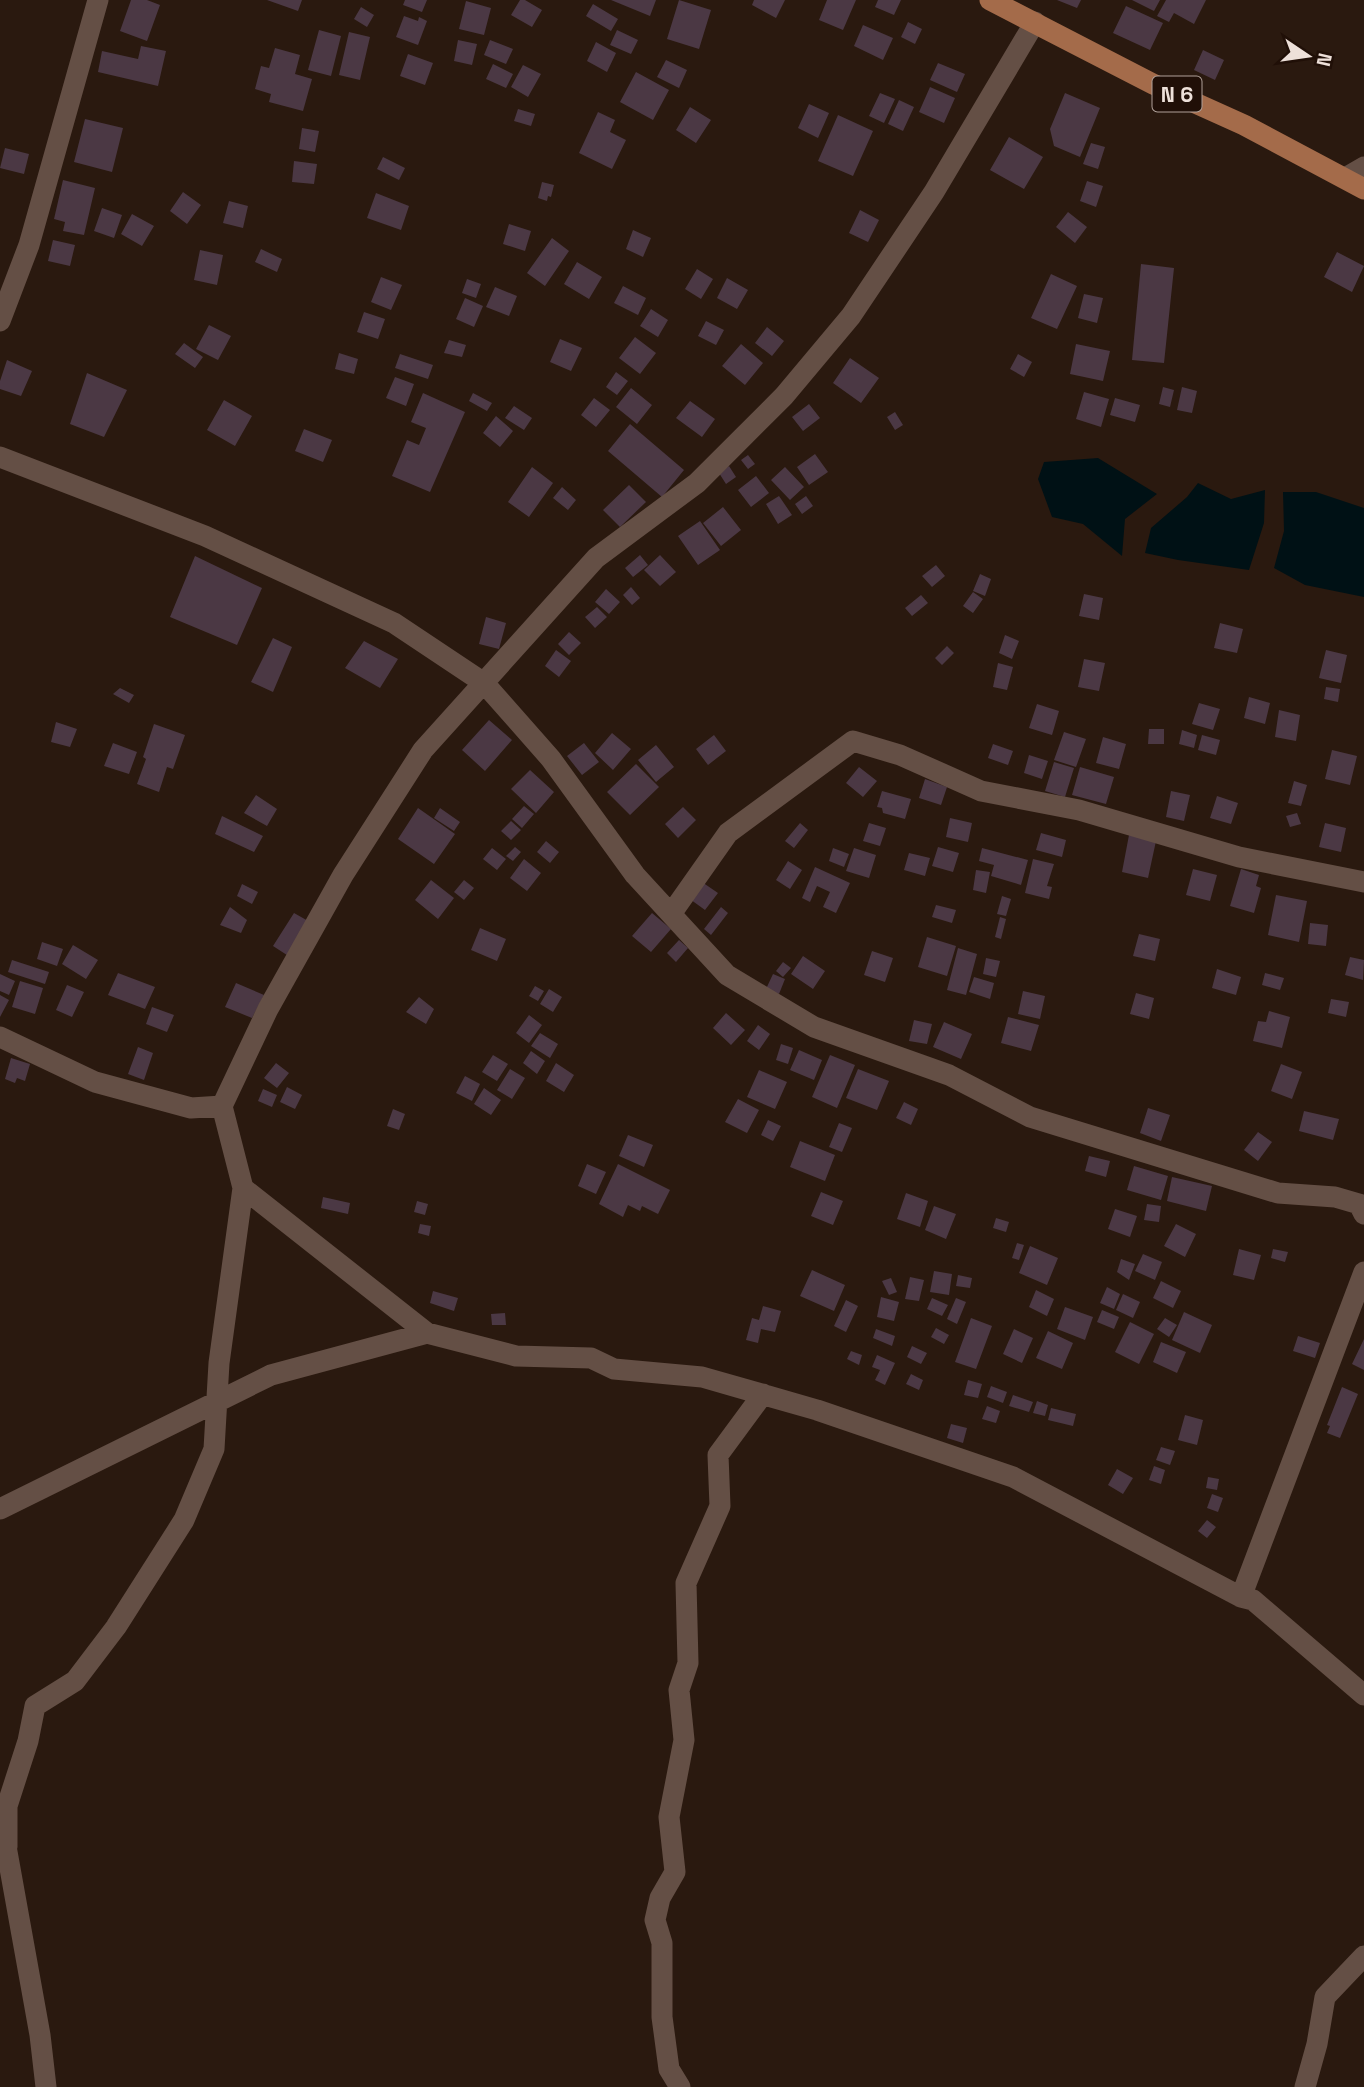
<svg xmlns="http://www.w3.org/2000/svg" width="1364" height="2087" viewBox="0 0 1364 2087" font-family="'Space Grotesk',sans-serif">
<rect width="100%" height="100%" fill="#2a190f"/>
<path fill="#001115" d="M1098 458 1157 494 1125 519 1122 556 1083 524 1052 517 1038 479 1044 462Z
M1198 483 1231 499 1265 490 1264 523 1249 570 1178 560 1145 553 1151 528 1187 497Z
M1283 492H1316L1364 508V597L1305 585 1274 568 1284 531Z"/>
<path fill="#4b3844" d="M131 0H147L160 5 147 41 120 31Z
M267 0H302L298 11Z
M405 0H427L422 12 403 5Z
M520 0H525L542 10 532 27 511 15Z
M611 0H656L650 16Z
M679 0 711 10 699 49 667 39Z
M754 0H785L776 18 752 5Z
M827 0H856L843 30 819 20Z
M878 0H901L894 15 875 7Z
M1057 0H1081L1077 8Z
M1132 0H1160L1154 11Z
M1166 0H1206L1194 24 1174 13 1169 22 1157 16Z
M466 1 491 8 484 35 459 29Z
M593 4 618 19 611 31 586 16Z
M1126 6 1163 23 1150 50 1113 33Z
M361 7 374 15 367 27 354 19Z
M404 16 418 21 419 17 427 21 418 45 396 37Z
M908 22 922 29 915 44 901 37Z
M863 25 893 38 883 60 854 46Z
M319 30 341 36 331 76 308 70Z
M617 30 638 40 631 54 610 45Z
M349 32 370 37 360 80 339 75Z
M458 40 477 44 472 65 454 61Z
M490 40 513 49 506 64 484 55Z
M596 42 616 53 607 72 587 61Z
M141 46 166 51 158 86 98 72 102 51 138 59Z
M275 48 300 55 295 74 312 79 303 111 269 102 271 94 255 89 261 66 269 68Z
M1203 50 1224 60 1215 80 1194 70Z
M408 54 433 63 425 85 400 76Z
M666 60 687 70 679 88 657 77Z
M938 63 965 74 957 92 930 80Z
M493 64 513 74 506 88 486 79Z
M523 65 541 74 528 97 511 87Z
M636 72 669 90 653 120 620 102Z
M930 87 955 98 944 123 919 112Z
M880 93 895 99 884 123 869 116Z
M1065 93 1100 108 1080 157 1054 146 1050 129Z
M899 100 914 107 903 131 888 124Z
M809 104 829 113 818 138 798 128Z
M690 107 711 120 696 143 676 130Z
M518 109 535 114 531 126 514 121Z
M598 112 615 120 610 132 626 140 612 169 579 153Z
M838 115 873 131 853 176 818 161Z
M85 119 123 128 112 172 74 162Z
M302 128 319 131 315 152 299 149Z
M1009 137 1043 157 1024 189 990 170Z
M1091 143 1105 147 1098 169 1083 164Z
M5 148 29 154 24 174 0 168Z
M383 157 405 168 399 180 377 169Z
M294 161 317 164 314 184 292 182Z
M63 180 95 188 84 235 63 231 65 222 54 219Z
M1087 181 1103 186 1096 207 1080 201Z
M542 182 554 185 551 197 548 196 547 201 538 198Z
M183 192 201 205 187 224 170 211Z
M376 193 409 206 401 230 367 218Z
M229 201 248 206 243 228 223 223Z
M102 208 122 215 114 238 94 231Z
M860 210 879 220 868 242 849 233Z
M1068 212 1087 227 1075 243 1056 227Z
M132 214 154 226 142 246 121 234Z
M509 224 531 231 525 251 503 244Z
M633 230 651 238 643 257 626 249Z
M552 238 569 251 545 286 527 273Z
M53 240 75 245 70 266 48 261Z
M261 249 282 259 277 272 255 262Z
M200 250 223 255 217 285 194 280Z
M1337 252 1364 266 1352 292 1324 277Z
M577 262 602 277 589 299 564 284Z
M1141 264 1174 268 1164 363 1132 360Z
M697 269 713 279 701 299 685 289Z
M1051 274 1077 286 1057 329 1031 318Z
M381 277 402 285 391 310 371 302Z
M727 278 748 290 737 309 717 298Z
M467 279 481 284 476 298 462 293Z
M623 286 646 298 638 315 614 303Z
M495 287 517 296 509 316 486 307Z
M1084 294 1103 298 1097 323 1078 318Z
M465 298 483 306 474 327 456 319Z
M651 309 668 320 658 337 640 326Z
M364 312 385 319 378 339 357 332Z
M706 321 724 330 716 345 698 336Z
M209 325 231 336 218 360 196 349Z
M767 327 784 341 772 356 755 343Z
M635 337 656 353 640 374 619 358Z
M560 339 582 348 571 371 550 362Z
M449 340 466 345 462 357 444 353Z
M184 343 203 357 195 368 175 354Z
M741 344 763 363 745 385 722 366Z
M1076 344 1110 351 1103 381 1070 374Z
M339 353 358 359 354 374 335 369Z
M400 354 433 365 428 379 395 368Z
M1018 354 1032 362 1024 377 1010 369Z
M850 358 879 378 861 403 833 383Z
M7 360 32 371 21 396 0 389V381Z
M616 372 628 381 617 395 606 387Z
M87 373 127 390 104 437 70 424Z
M395 377 414 384 406 406 386 398Z
M1163 387 1174 390 1170 407 1159 404Z
M1182 387 1197 391 1192 413 1177 410Z
M631 388 652 405 637 424 616 407Z
M1084 392 1109 399 1101 427 1076 419Z
M423 393 465 412 430 492 392 476 407 440 419 445 426 428 411 422Z
M473 393 492 403 487 411 469 401Z
M594 398 610 410 596 427 581 415Z
M1115 398 1140 405 1135 422 1110 415Z
M224 400 252 416 235 446 207 430Z
M690 401 715 419 702 437 676 418Z
M809 404 820 418 803 431 792 417Z
M514 406 532 418 524 430 505 418Z
M895 412 903 425 895 430 887 417Z
M496 416 513 431 500 447 483 433Z
M630 424 684 470 662 497 608 451Z
M304 429 332 440 323 462 295 451Z
M815 454 828 472 809 485 797 467Z
M748 455 755 464 748 469 741 460Z
M729 466 736 477 726 484 719 473Z
M532 467 553 483 529 517 508 502Z
M785 467 804 487 790 500 771 480Z
M756 476 769 493 751 507 738 490Z
M629 485 646 502 620 527 603 510Z
M562 487 576 500 568 510 553 498Z
M779 496 792 515 778 524 766 504Z
M806 496 813 506 802 514 795 504Z
M723 507 741 530 721 546 703 523Z
M700 521 720 550 698 565 678 536Z
M640 555 648 565 633 577 625 568Z
M660 555 676 572 660 586 644 570Z
M195 556 262 588 237 645 170 617Z
M936 565 945 576 932 587 922 576Z
M980 574 991 579 985 596 973 591Z
M631 587 640 598 632 605 623 595Z
M606 589 620 602 609 614 595 602Z
M973 592 983 599 973 613 963 606Z
M1084 594 1103 598 1099 620 1079 616Z
M921 595 928 603 912 616 905 608Z
M597 607 607 617 595 628 585 617Z
M486 617 506 623 499 649 479 644Z
M1220 623 1243 629 1237 653 1214 648Z
M569 632 581 643 569 655 558 644Z
M1005 635 1019 641 1012 659 999 653Z
M273 638 292 647 273 692 251 682Z
M364 641 398 659 380 688 345 668Z
M947 646 954 653 942 665 935 658Z
M556 650 571 661 559 677 545 666Z
M1326 650 1347 655 1341 683 1319 678Z
M1084 659 1105 663 1099 691 1078 687Z
M998 663 1013 667 1007 690 993 687Z
M1326 687 1340 689 1338 702 1324 699Z
M120 688 134 695 129 703 113 694Z
M1249 697 1270 703 1265 724 1244 718Z
M1199 703 1220 709 1213 730 1192 724Z
M1037 704 1059 711 1052 735 1029 728Z
M1279 710 1300 715 1296 741 1275 737Z
M489 720 512 740 485 771 462 750Z
M56 722 77 729 70 747 51 742Z
M154 724 185 735 173 769 167 767 159 792 137 784 146 759 143 757Z
M1149 729H1164V744H1148Z
M1182 730 1197 735 1194 748 1179 744Z
M1064 732 1086 739 1076 767 1054 760Z
M612 733 631 749 613 770 595 753Z
M714 735 726 751 708 765 696 749Z
M1202 735 1220 740 1216 755 1198 750Z
M1103 737 1126 744 1119 769 1096 763Z
M113 743 137 752 129 774 104 766Z
M584 743 599 762 582 775 567 756Z
M993 744 1013 751 1008 765 988 758Z
M656 745 674 767 656 782 638 760Z
M1332 750 1357 756 1350 785 1325 779Z
M1029 755 1048 761 1042 779 1024 773Z
M1054 762 1074 768 1065 797 1045 791Z
M636 764 659 787 630 815 607 792Z
M859 767 877 781 863 797 846 783Z
M1080 767 1114 777 1106 804 1072 795Z
M530 770 554 792 536 813 511 789Z
M925 779 947 787 941 805 919 798Z
M1294 781 1307 785 1301 806 1288 803Z
M882 791 911 799 905 819 883 813 882 808 877 807Z
M1171 791 1190 795 1184 821 1166 817Z
M256 795 277 809 267 826 244 813Z
M1217 796 1238 803 1231 824 1210 818Z
M524 806 534 814 522 828 512 819Z
M683 807 696 820 678 838 665 824Z
M418 808 455 834 434 864 398 839Z
M440 808 460 822 454 831 434 818Z
M1297 813 1301 824 1290 827 1286 816Z
M222 816 263 836 254 852 215 834Z
M950 818 972 823 968 842 946 837Z
M511 821 521 830 511 840 501 831Z
M800 823 808 830 794 848 785 841Z
M869 823 886 828 880 846 863 841Z
M1325 823 1346 828 1341 852 1319 847Z
M1041 833 1066 840 1062 857 1036 850Z
M1129 835 1156 841 1148 878 1122 872Z
M546 841 559 852 550 863 537 852Z
M515 847 521 852 513 861 506 856Z
M938 847 959 853 953 872 932 866Z
M492 848 506 859 497 870 483 859Z
M833 848 849 854 844 867 829 861Z
M854 848 876 855 869 878 846 871Z
M982 848 1028 860 1021 885 991 876 994 865 979 861Z
M909 853 930 858 925 876 904 870Z
M524 859 541 873 527 891 510 878Z
M1033 859 1054 864 1047 886 1052 887 1049 899 1025 893Z
M788 861 802 870 790 889 776 880Z
M815 867 850 883 836 913 823 907 830 892 817 886 810 902 802 898Z
M1193 869 1217 875 1210 901 1186 895Z
M1241 869 1259 875 1256 886 1261 888 1254 913 1230 906Z
M976 870 990 872 986 893 973 890Z
M431 880 454 898 438 919 415 900Z
M464 880 474 888 464 900 454 892Z
M699 880 718 893 705 910 687 897Z
M242 884 258 892 252 904 237 896Z
M1276 895 1307 901 1299 942 1268 935Z
M1002 896 1011 899 1006 916 997 914Z
M936 905 956 910 952 923 932 917Z
M230 907 247 920 241 933 220 925Z
M721 907 728 913 711 935 704 929Z
M294 913 310 922 290 957 273 946Z
M652 913 671 929 651 952 632 936Z
M1000 917 1006 919 1001 939 995 937Z
M1310 923 1328 925 1326 946 1308 944Z
M480 928 506 939 497 961 471 950Z
M1139 934 1160 939 1155 961 1133 956Z
M927 937 956 946 947 976 918 967Z
M679 940 688 948 676 962 667 953Z
M42 942 63 949 57 966 37 959Z
M73 945 98 960 86 979 62 964Z
M958 948 977 954 966 995 947 990Z
M872 951 893 958 885 982 864 975Z
M803 956 825 971 813 989 791 974Z
M1350 957 1364 960 1363 980 1345 975Z
M986 958 1000 961 996 977 983 974Z
M12 960 49 972 45 984 8 972Z
M783 962 791 968 783 977 776 971Z
M1217 969 1241 977 1236 995 1212 988Z
M118 973 155 987 145 1009 108 995Z
M1265 973 1284 978 1280 990 1262 985Z
M0 974 15 981 9 995 0 991Z
M773 974 785 979 779 994 766 989Z
M974 977 994 983 990 999 969 992Z
M20 981 43 988 35 1014 12 1007Z
M236 983 264 995 252 1018 225 1007Z
M67 985 84 992 72 1017 56 1010Z
M535 986 544 991 538 1001 529 996Z
M549 989 562 997 553 1012 540 1004Z
M1023 991 1045 996 1040 1019 1018 1014Z
M1136 993 1154 998 1149 1019 1130 1014Z
M0 995 9 1000 0 1017Z
M419 997 434 1009 426 1024 406 1012Z
M1331 999 1349 1002 1346 1017 1328 1013Z
M152 1007 174 1015 167 1032 146 1024Z
M1269 1011 1290 1017 1282 1048 1253 1041 1258 1021 1266 1022Z
M726 1013 745 1030 731 1045 713 1028Z
M529 1015 542 1025 529 1043 516 1033Z
M1008 1017 1039 1025 1031 1051 1001 1043Z
M914 1020 932 1024 927 1044 909 1041Z
M944 1022 972 1034 961 1059 933 1047Z
M758 1025 770 1034 759 1050 747 1041Z
M540 1033 558 1044 550 1058 531 1046Z
M781 1044 793 1048 788 1064 776 1060Z
M138 1047 153 1053 144 1080 128 1074Z
M799 1050 822 1060 814 1080 790 1070Z
M531 1051 545 1061 537 1074 523 1063Z
M493 1055 508 1064 497 1081 482 1072Z
M830 1055 855 1065 837 1108 812 1097Z
M11 1058 30 1064 25 1081 17 1078 15 1083 5 1079Z
M276 1063 289 1073 277 1088 264 1078Z
M556 1063 574 1075 564 1092 546 1081Z
M1281 1064 1302 1072 1292 1099 1271 1091Z
M510 1069 525 1078 512 1099 497 1090Z
M858 1069 889 1081 877 1110 846 1098Z
M759 1070 787 1082 775 1109 747 1097Z
M465 1076 480 1084 472 1101 456 1093Z
M287 1087 302 1095 295 1109 280 1102Z
M484 1088 501 1100 491 1115 474 1104Z
M263 1089 277 1095 272 1107 258 1101Z
M738 1099 759 1110 747 1133 725 1122Z
M904 1102 918 1109 911 1125 896 1118Z
M1148 1108 1170 1115 1161 1141 1140 1133Z
M393 1109 405 1114 399 1130 387 1126Z
M1304 1111 1339 1119 1333 1140 1299 1131Z
M768 1120 781 1126 773 1141 761 1135Z
M839 1123 852 1128 842 1152 829 1147Z
M1258 1132 1272 1142 1258 1161 1244 1150Z
M628 1135 653 1145 644 1167 619 1156Z
M800 1141 835 1155 825 1181 790 1167Z
M1089 1156 1110 1161 1106 1177 1085 1171Z
M587 1164 606 1172 596 1194 578 1186Z
M618 1164 670 1190 658 1214 642 1206 640 1211 628 1205 623 1217 599 1204Z
M1134 1166 1168 1176 1161 1200 1127 1190Z
M1172 1177 1212 1186 1206 1211 1167 1201Z
M821 1192 843 1201 833 1225 811 1216Z
M906 1193 928 1201 920 1227 897 1219Z
M323 1197 350 1203 348 1214 321 1208Z
M417 1201 428 1204 425 1215 414 1212Z
M1147 1204 1161 1206 1159 1222 1144 1220Z
M934 1206 956 1214 946 1239 925 1230Z
M1115 1209 1137 1216 1130 1237 1108 1229Z
M996 1218 1009 1222 1006 1232 993 1228Z
M420 1224 431 1226 429 1236 418 1233Z
M1176 1224 1196 1234 1185 1257 1164 1246Z
M1017 1243 1024 1245 1019 1260 1012 1258Z
M1030 1246 1058 1258 1047 1285 1019 1273Z
M1239 1249 1261 1255 1254 1280 1233 1275Z
M1273 1249 1288 1252 1285 1262 1271 1258Z
M1143 1254 1162 1262 1155 1280 1135 1271Z
M1121 1259 1135 1264 1129 1280 1117 1272Z
M812 1270 845 1285 834 1311 800 1296Z
M934 1271 952 1274 949 1295 930 1292Z
M958 1275 972 1278 970 1288 956 1286Z
M910 1277 924 1280 919 1301 905 1299Z
M891 1278 897 1292 889 1295 882 1281Z
M1161 1281 1181 1291 1173 1308 1153 1298Z
M1107 1287 1120 1294 1114 1309 1100 1303Z
M1036 1290 1054 1299 1047 1316 1029 1307Z
M433 1291 458 1298 454 1311 430 1303Z
M1123 1294 1140 1302 1133 1318 1116 1310Z
M881 1297 899 1302 894 1321 877 1317Z
M932 1298 948 1305 942 1316 927 1309Z
M956 1298 966 1302 957 1324 947 1319Z
M846 1300 858 1306 846 1332 834 1326Z
M763 1306 781 1311 775 1332 761 1329 758 1343 746 1340 752 1318 759 1320Z
M1065 1307 1093 1317 1085 1340 1057 1329Z
M1102 1310 1119 1317 1114 1329 1097 1322Z
M1184 1312 1212 1325 1200 1353 1172 1340Z
M505 1313 506 1325H492L491 1314Z
M971 1318 992 1326 976 1369 955 1362Z
M1165 1318 1177 1325 1169 1337 1157 1329Z
M1130 1322 1154 1334 1139 1364 1115 1352Z
M936 1328 949 1335 944 1344 931 1337Z
M876 1329 895 1336 892 1346 873 1338Z
M1014 1329 1033 1338 1022 1363 1003 1354Z
M1048 1331 1073 1343 1062 1369 1036 1358Z
M1298 1336 1320 1343 1315 1358 1293 1351Z
M1364 1339V1370L1352 1364Z
M1161 1342 1186 1352 1177 1373 1153 1362Z
M912 1346 927 1353 921 1364 907 1357Z
M851 1351 862 1355 859 1365 847 1359Z
M877 1355 895 1363 885 1385 875 1380 880 1370 872 1367Z
M911 1374 923 1380 919 1390 906 1384Z
M968 1380 982 1384 978 1398 964 1395Z
M991 1386 1007 1392 1003 1403 987 1397Z
M1342 1387 1358 1394 1340 1438 1327 1433 1330 1426 1327 1425Z
M1013 1395 1033 1402 1029 1412 1009 1406Z
M1037 1401 1048 1405 1045 1416 1033 1413Z
M987 1406 1000 1411 996 1423 982 1419Z
M1051 1408 1076 1414 1073 1426 1048 1420Z
M1185 1415 1203 1420 1197 1445 1178 1440Z
M951 1424 967 1428 963 1443 947 1438Z
M1161 1447 1175 1451 1170 1465 1156 1460Z
M1154 1466 1165 1470 1161 1484 1149 1480Z
M1117 1469 1133 1478 1123 1494 1108 1485Z
M1208 1477 1219 1479 1217 1490 1206 1488Z
M1212 1494 1223 1498 1218 1512 1207 1508Z
M1207 1520 1216 1527 1207 1538 1198 1531Z"/>
<g fill="none" stroke-linecap="round" stroke-linejoin="round">
<path stroke="#644f45" stroke-width="21" d="M1345 178 1364 167
M0 321 29 245 98 0
M0 457 205 536 394 623 484 683 551 759 635 875 727 975 814 1027 949 1075 1030 1117 1278 1193 1335 1197 1359 1204 1364 1214
M671 914 728 833 853 741 900 755 981 791 1079 810 1239 857 1364 882
M0 1037 95 1082 191 1108 222 1106 243 1188 427 1333 516 1356 591 1358 614 1369 702 1377 817 1410 1013 1477 1241 1597 1364 1272
M222 1106 268 1009 343 875 423 750 596 558 697 483 784 396 851 316 934 192 1035 22
M0 1509 271 1375 427 1333
M1241 1597 1253 1600 1364 1695
M4 1835 40 2035 46 2087
M7 1847V1806L28 1741 35 1706 75 1681 116 1627 184 1520 214 1449 219 1363 243 1188
M680 2087 669 2069 662 2017V1943L655 1920 660 1898 675 1872 669 1817 684 1740 679 1690 688 1663 686 1583 720 1506 718 1455 763 1394
M1305 2087 1317 2044 1325 1997 1364 1956"/>
<path stroke="#a46b4a" stroke-width="21" d="M990 0 1153 84 1244 125 1364 189"/>
</g>
<g text-anchor="middle" dominant-baseline="central" stroke-width="7" stroke-linejoin="round" paint-order="stroke">
<rect fill="#200f07" stroke="#b0a19a" stroke-width="2" x="1152.5" y="76.5" width="49" height="35" rx="5"/>
<g font-size="21" font-weight="bold" fill="#ede0d9">
<text x="1177" y="94">N 6</text>
</g>
</g>
<g transform="translate(1308 56) rotate(103)" stroke="#200f07" stroke-width="5" paint-order="stroke">
<path d="M0-5L12 26L0 18L-12 26Z" fill="#ede0d9"/>
<text y="-10" font-size="19" font-weight="bold" text-anchor="middle" fill="#ede0d9">N</text>
</g>
</svg>
